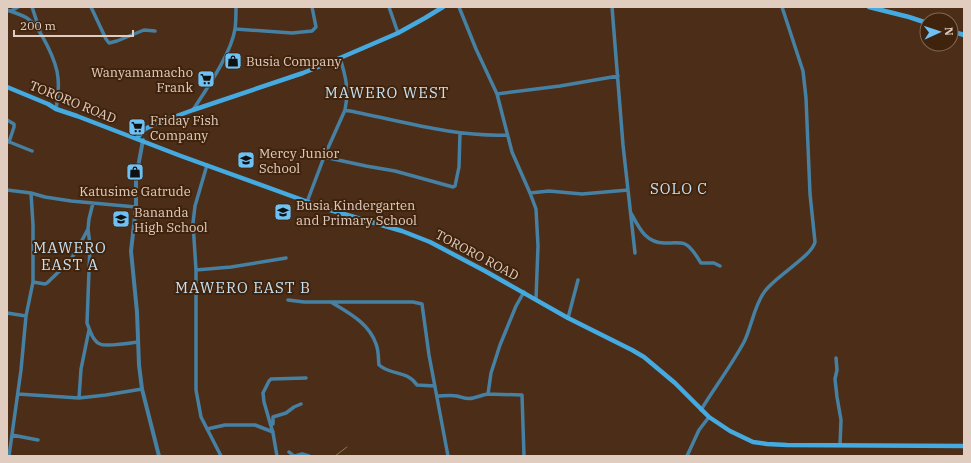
<svg xmlns="http://www.w3.org/2000/svg" width="971" height="463" viewBox="0 0 971 463" font-family="'IBM Plex Serif',serif">
<rect width="100%" height="100%" fill="#4b2d18"/>
<g fill="none" stroke-linecap="round" stroke-linejoin="round">
<path stroke="#82814a" stroke-width="1" d="M335 456 347 447"/>
<path stroke="#4681a3" stroke-width="3.5" d="M32 7 40 31
M91 7 106 39 109 43 117 41 144 30 155 31
M389 7 398 33
M459 7 476 49 497 94 512 152 530 193 536 209 538 246 536 299
M612 7 623 145 635 253
M7 10C13 12 22 15 27 18 41 27 57 63 58 78 59 89 58 99 56 109
M11 11 18 7
M235 29 292 33 312 31 316 27 312 7
M340 58C346 77 349 90 345 110
M497 94 560 86 618 76
M193 110C207 88 231 54 235 29 236 22 236 14 236 7
M7 120 14 124V127L9 142
M7 141 32 151
M324 157 366 166 395 171 453 187 455 186 459 167 460 133
M207 165 195 206 193 223 196 270V390L201 417 221 456
M7 190 31 193 45 197 71 201 136 207
M530 193 549 191 582 194 628 190
M307 202 324 157 345 110C398 120 452 137 507 135
M631 213C639 228 646 244 666 243 672 243 680 242 685 244 693 248 696 256 701 263H714L720 266
M88 229 90 245 87 323C90 331 93 341 100 344 106 347 131 343 138 342
M196 270 231 267 286 258
M33 282 45 284 47 283 70 261 80 244 88 229 89 219 93 203
M288 300 304 302H413L422 304 429 355 448 456
M331 302C349 313 369 323 376 344 379 351 378 358 379 365 392 376 407 370 417 385L435 386
M7 313 26 316
M568 318 578 280
M836 358 837 370 835 379 837 397 841 420 840 445
M18 394 79 398 106 395 142 389
M488 394 522 395 524 456
M437 396C443 396 450 395 457 396 462 397 467 400 473 398 478 397 482 395 488 394L491 373 500 345 516 306 524 292
M79 398 81 369 89 330
M701 410C715 387 731 366 744 342 752 326 754 305 765 291 776 276 812 256 815 242L810 194 806 98 803 71 782 7
M273 424V417L286 413 294 407 301 404
M207 429 225 425H255L273 432
M12 435 38 440
M289 452 294 456
M9 456 21 370 26 316 33 282V225L31 193
M277 456 273 433 264 402 263 393 269 381 271 379 306 378
M295 456 302 454 309 456
M687 456 699 430 709 417"/>
<path stroke="#4681a3" stroke-width="4" d="M143 140 136 178V207L131 251 137 312 139 365 142 389 159 456"/>
<path stroke="#44aae0" stroke-width="4.5" d="M869 7 909 17 927 23
M951 31 964 35
M7 87 48 104 56 109 77 116 181 156 330 210 402 231 430 242 485 271 568 318 632 350 644 357 675 383 709 417 730 431 753 442 767 444 787 445 964 446
M137 138 145 129 155 124 193 110 303 73 340 58 398 33 425 18 443 7"/>
</g>
<defs>
<g id="shop-square" transform="scale(0.9)"><rect x="-9" y="-9" width="18" height="18" rx="4" fill="#6dc2f3" stroke="#40230d"/><path d="M-5-2.5h2.3a2.7 3.5 0 0 1 5.4 0H5L5.5 6h-11ZM-1.5-2.5h3a1.5 2.3 0 0 0-3 0Z" fill="#111"/></g>
<g id="supermarket-square" transform="scale(0.9)"><rect x="-9" y="-9" width="18" height="18" rx="4" fill="#6dc2f3" stroke="#40230d"/><path d="M-6-5.5h2.5l.6 2H6L4.5 2H-2.5L-4.4-4H-6ZM-1.5 3.2a1.3 1.3 0 1 0 .1 0ZM3 3.2a1.3 1.3 0 1 0 .1 0Z" fill="#111"/></g>
<g id="school-square" transform="scale(0.9)"><rect x="-9" y="-9" width="18" height="18" rx="4" fill="#6dc2f3" stroke="#40230d"/><path d="M0-5L7-2L0 1L-7-2ZM-4 1L0 2.5L4 1V4Q0 6-4 4Z" fill="#111"/></g>
</defs>
<g fill-rule="evenodd">
<use href="#shop-square" x="233" y="61"/>
<use href="#supermarket-square" x="206" y="79"/>
<use href="#supermarket-square" x="137" y="127"/>
<use href="#school-square" x="246" y="160"/>
<use href="#shop-square" x="135" y="172"/>
<use href="#school-square" x="283" y="212"/>
<use href="#school-square" x="121" y="219"/>
</g>
<g text-anchor="middle" dominant-baseline="central" stroke-width="4" stroke-linejoin="round" paint-order="stroke">
<g font-size="13" fill="#e0cdc0" stroke="#40230d" text-anchor="start">
<text x="246" y="61">Busia Company</text>
<text x="193" y="72" text-anchor="end">Wanyamamacho<tspan x="193" dy="15">Frank</tspan></text>
<text x="150" y="120">Friday Fish<tspan x="150" dy="15">Company</tspan></text>
<text x="259" y="153">Mercy Junior<tspan x="259" dy="15">School</tspan></text>
<text x="135" y="191" text-anchor="middle">Katusime Gatrude</text>
<text x="296" y="205">Busia Kindergarten<tspan x="296" dy="15">and Primary School</tspan></text>
<text x="134" y="212">Bananda<tspan x="134" dy="15">High School</tspan></text>
</g>
<g font-size="13" fill="#e0cdc0" stroke="#40230d">
<text transform="translate(73 102) rotate(22)">TORORO ROAD</text>
<text transform="translate(477 255) rotate(28)">TORORO ROAD</text>
</g>
<g font-size="15" letter-spacing="1" fill="#c5e2f4" stroke="#40230d">
<text x="387" y="92">MAWERO WEST</text>
<text x="679" y="188">SOLO C</text>
<text x="70" y="247">MAWERO<tspan x="70" dy="17">EAST A</tspan></text>
<text x="243" y="287">MAWERO EAST B</text>
</g>
</g>
<rect width="971" height="463" fill="none" stroke="#e0cdc0" stroke-width="16"/>
<g transform="translate(939 32) rotate(87)"><circle r="19" fill="#40230d" stroke="#806755"/>
<path d="M0-3L7 15L0 10L-7 15Z" fill="#6dc2f3"/>
<text y="-6" font-size="11" font-weight="bold" text-anchor="middle" fill="#e0cdc0">N</text>
</g>
<path d="M14 30v6h119v-6" fill="none" stroke="#e0cdc0" stroke-width="2"/>
<text x="20" y="30" font-size="12" fill="#e0cdc0" stroke="#40230d" stroke-width="3" paint-order="stroke">200 m</text>
</svg>
